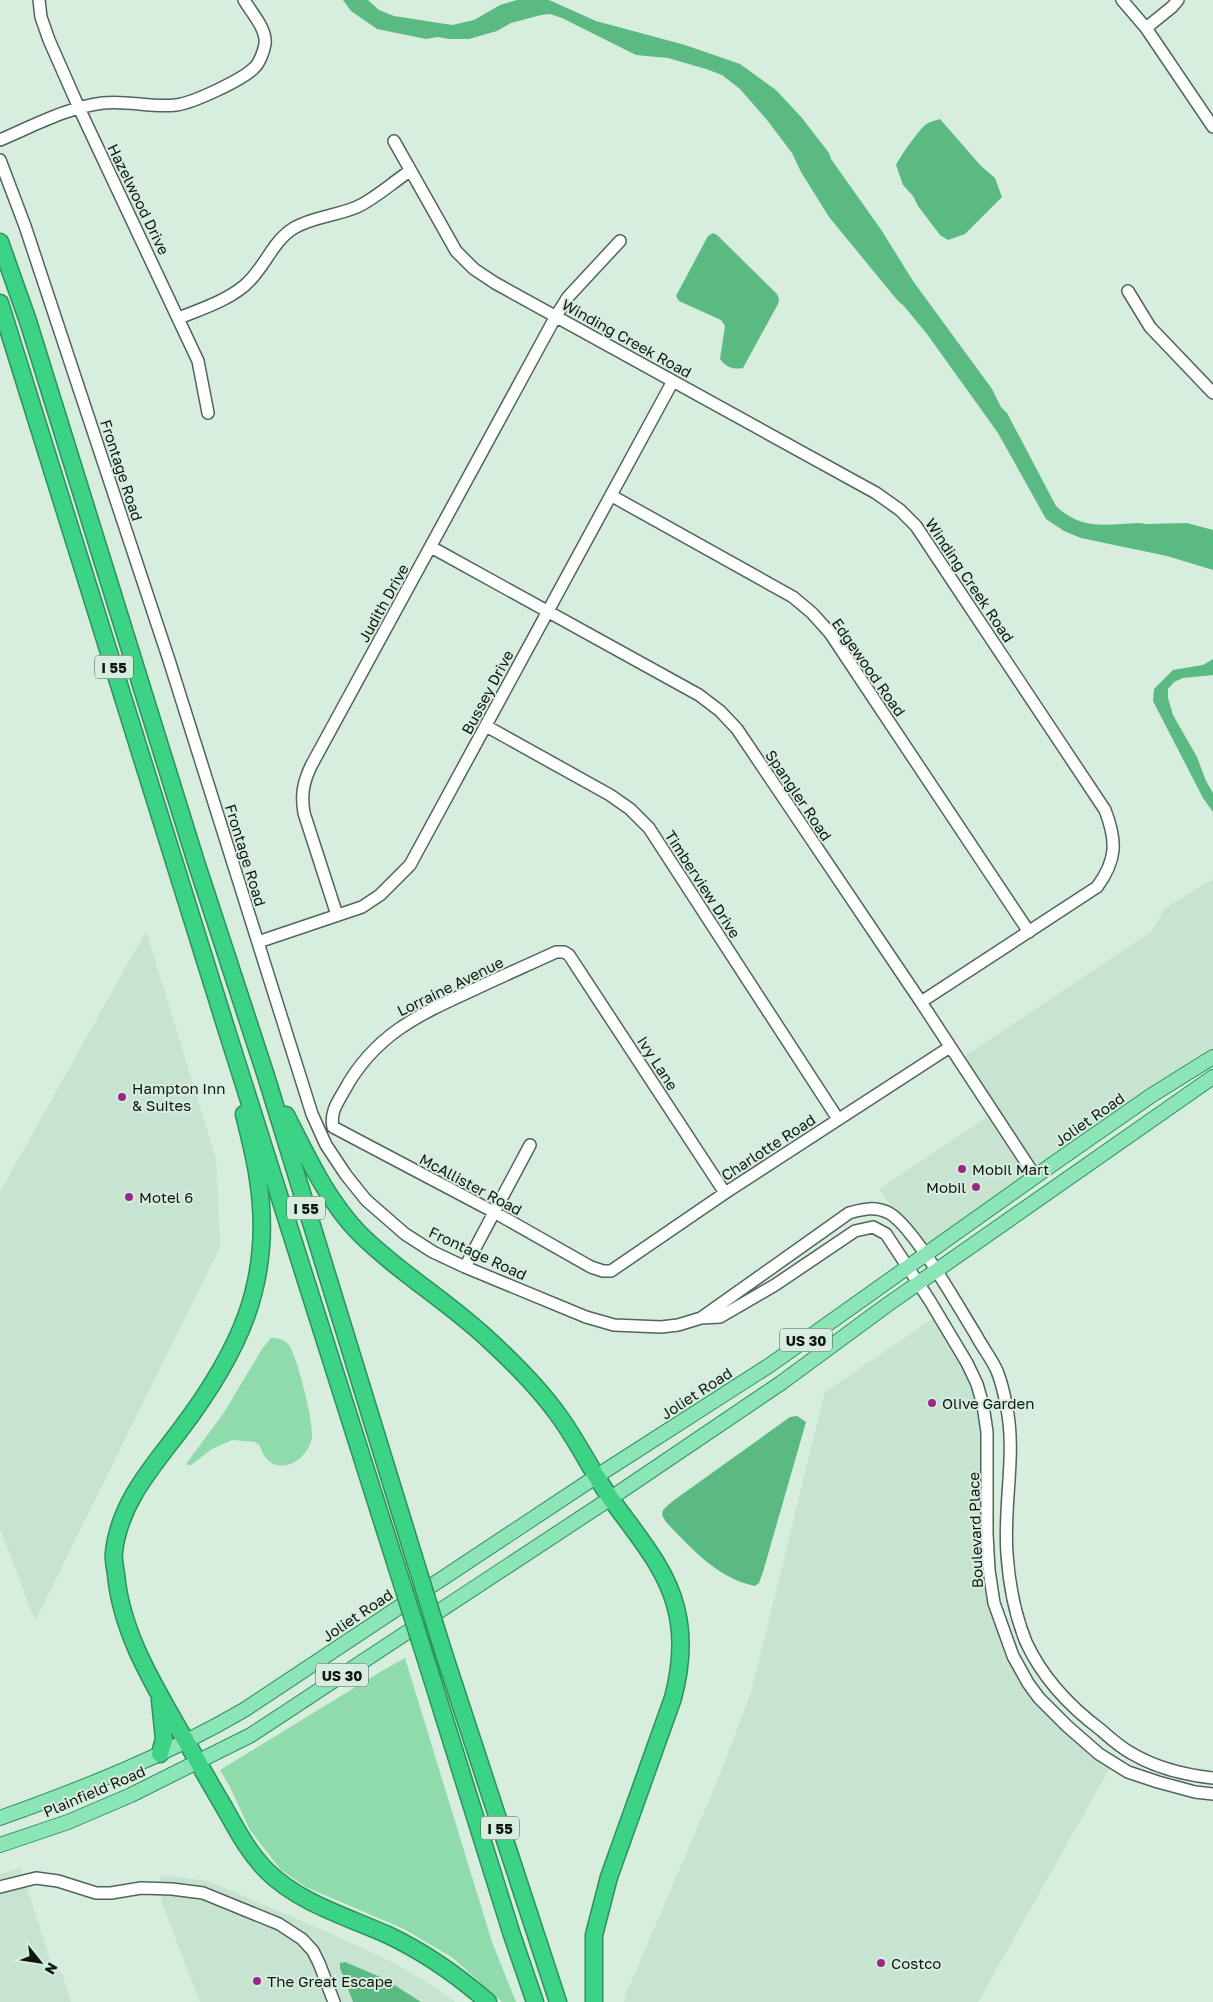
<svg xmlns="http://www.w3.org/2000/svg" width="1213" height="2002" viewBox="0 0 1213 2002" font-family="'Golos Text',sans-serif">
<rect width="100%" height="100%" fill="#d7edde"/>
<path fill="#c6e4d0" d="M1213 879V1063L1044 1179 962 1058 1152 931 1164 909Z
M146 931 216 1159 220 1247 35 1621 0 1528V1192Z
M987 1117 1031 1184 926 1254 879 1189Z
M934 1318 970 1379 979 1416 984 1564 1009 1660 1033 1697 1111 1766 978 2002H624L626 1994 716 1784 751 1693 825 1392Z
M21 1868 52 1966 62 1974 71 2002H0V1874Z
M160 1875 209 1881 325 1931 390 1961 436 1988 455 2002H200L162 1903Z"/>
<path fill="#8fdbab" d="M271 1338C277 1338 284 1339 288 1344 297 1354 314 1423 312 1437 307 1465 270 1480 260 1446L255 1442 232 1440 212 1449 191 1465H188L186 1464 223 1414 262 1349Z
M405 1658 492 1942 516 2002H502L453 1958 404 1929 306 1887 281 1870 250 1830 230 1787 220 1770 380 1672Z"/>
<path fill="#5aba81" d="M343 0H368L379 10 394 16 452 25 474 20 500 5 517 0H549L596 21 685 45 740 64 776 90 802 118 829 153 831 159 882 231 913 281 992 389 1001 407 1007 413 1056 506C1082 531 1106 524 1139 523L1146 524 1187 523 1213 530V570L1167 556 1081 538 1064 531 1046 519 998 433 927 334 904 306 898 301 829 217 801 172 792 153 767 120 740 89 722 75 706 69 668 58 636 55 562 18 550 14 541 15 511 23 497 31 469 39H449L438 37 426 39 377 29 351 11Z
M940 119 981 166 995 178 1002 197 965 234 948 240 940 235 918 206 913 196 903 185 896 165C900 157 921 126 928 123 932 121 937 120 940 119Z
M713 233 717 235 777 294 779 299 778 304 743 368C733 370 726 367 720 359L725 326 721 320 679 301 676 296 708 236Z
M1213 659V675L1183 678 1174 682 1168 689V698L1173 715 1197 757 1206 781 1213 793V812L1203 798 1153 701 1154 689 1173 670 1203 665Z
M797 1416 806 1422 763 1572 759 1583 755 1586C717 1578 692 1549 666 1522L662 1515 663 1510 668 1505 677 1498 790 1417Z
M345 1962 385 1979 421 2002H353L340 1968V1963Z"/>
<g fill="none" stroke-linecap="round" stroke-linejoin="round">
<g stroke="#516558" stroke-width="14">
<path id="minor" d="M39 0 41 17 49 40 79 108 198 361 208 413
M1122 0 1146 28 1213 127
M1146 28 1172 7 1178 0
M0 140C33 126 68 107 103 103 127 100 152 108 176 105 193 103 242 80 254 68 259 64 264 51 265 44 267 29 251 12 244 0
M394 141 456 251 474 269 495 283 876 493 900 510 916 526 1105 810C1117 841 1117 860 1097 887L921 1002
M0 160 25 226 169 660 312 1114 326 1145 346 1175 366 1200 405 1234 433 1252 465 1267 586 1317 614 1325 661 1327 678 1325 701 1318 720 1317 775 1285 855 1231 873 1227 886 1234 930 1301 967 1363 977 1384 983 1405 987 1432V1534L989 1570 994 1603 1013 1656 1028 1683 1039 1698 1067 1726 1099 1754 1115 1764 1128 1772 1158 1782 1195 1792 1213 1794
M1128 291 1150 327 1213 393
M179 318C201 309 226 301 244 286 264 270 272 241 294 228 314 216 338 216 359 206 377 197 393 182 410 171
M612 496 793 597 812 613 830 633 1029 932
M431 547 699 695 720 711 737 729 921 1002 1035 1176
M486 726 610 795 630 809 649 828 838 1119
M337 915 304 813C301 795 303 783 311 766L556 316 568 297 620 241
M258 942 362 907 380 895 410 865 673 381
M725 1193 569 955 564 952H556C528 965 500 977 473 990 418 1015 374 1035 344 1091 337 1103 330 1113 333 1127L494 1212 591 1267 603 1271H611L725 1193 950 1047
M465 1267 530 1145
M701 1318 849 1213C863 1209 875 1206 889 1213 914 1227 959 1308 976 1335 982 1347 992 1359 997 1371 1001 1381 1004 1393 1006 1404 1017 1453 1003 1504 1007 1554 1009 1583 1015 1615 1026 1642 1043 1679 1069 1706 1101 1730 1110 1738 1120 1747 1131 1753 1156 1768 1185 1775 1213 1778
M0 1887 36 1878 58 1881 96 1893H111L141 1888 172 1889 203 1893 279 1924 302 1939 313 1951 319 1963 334 2002"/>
</g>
<g stroke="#2d915d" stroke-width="16">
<path id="major" d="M0 1818C84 1788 167 1755 244 1710L597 1476 770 1365 1050 1166 1152 1095 1213 1057
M0 1845 68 1822 131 1795 251 1735 611 1498 781 1383 887 1305 1213 1077"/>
</g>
<g stroke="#2d915d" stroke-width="19">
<path id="highway" d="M0 242 28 321 196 862 266 1076 413 1554
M0 303 227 1031 396 1565
M244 1114C249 1135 255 1157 258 1179 274 1281 239 1353 178 1433 151 1468 119 1505 114 1552 113 1559 115 1567 116 1574 121 1631 152 1682 180 1731 195 1756 209 1782 224 1807 237 1830 248 1852 267 1871 299 1903 348 1917 388 1935 426 1953 456 1974 488 2002
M286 1115C307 1156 327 1200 359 1233 399 1273 449 1302 490 1341 515 1364 539 1388 559 1416 578 1442 592 1472 611 1499 635 1533 666 1567 676 1608 684 1639 681 1668 673 1698L609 1877 594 1935V2002
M444 1654 558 2002
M428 1666 512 1935 535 2002
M160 1754 164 1739 160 1700"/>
</g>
<use href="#minor" stroke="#fff" stroke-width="11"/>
<use href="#major" stroke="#8be5b6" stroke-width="14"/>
<use href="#highway" stroke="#3dd385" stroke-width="16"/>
<g stroke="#2d915d" stroke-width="19" stroke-linecap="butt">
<path id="highway-bridge" d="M413 1554 444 1654
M396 1565 428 1666"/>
</g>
<use href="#highway-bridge" stroke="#3dd385" stroke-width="16"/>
</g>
<g fill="#9b2783" stroke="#d7edde" stroke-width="2">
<circle cx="122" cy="1097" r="5"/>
<circle cx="962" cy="1169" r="5"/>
<circle cx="976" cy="1187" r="5"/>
<circle cx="129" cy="1197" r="5"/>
<circle cx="932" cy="1403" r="5"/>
<circle cx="881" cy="1963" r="5"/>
<circle cx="257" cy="1981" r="5"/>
</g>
<g text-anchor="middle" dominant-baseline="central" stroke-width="4" stroke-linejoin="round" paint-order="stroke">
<g fill="#d7edde" stroke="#4c574f" stroke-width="1">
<rect x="95" y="655.5" width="38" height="23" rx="4"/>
<rect x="287" y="1196.5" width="38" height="23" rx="4"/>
<rect x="780" y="1328.5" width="52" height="23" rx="4"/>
<rect x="316" y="1663.5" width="52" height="23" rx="4"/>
<rect x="481" y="1816.5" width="38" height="23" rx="4"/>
</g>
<g font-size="14" font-weight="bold" fill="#101712">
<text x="114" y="667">I 55</text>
<text x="306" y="1208">I 55</text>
<text x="806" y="1340">US 30</text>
<text x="342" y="1675">US 30</text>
<text x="500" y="1828">I 55</text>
</g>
<g font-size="15" fill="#101712" stroke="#d7edde">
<text transform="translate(139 199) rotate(64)">Hazelwood Drive</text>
<text transform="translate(627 338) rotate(29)">Winding Creek Road</text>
<text transform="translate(122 470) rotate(72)">Frontage Road</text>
<text transform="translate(970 580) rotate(56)">Winding Creek Road</text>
<text transform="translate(383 603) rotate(-61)">Judith Drive</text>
<text transform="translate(869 667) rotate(55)">Edgewood Road</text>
<text transform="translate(487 692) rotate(-62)">Bussey Drive</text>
<text transform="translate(799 795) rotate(56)">Spangler Road</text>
<text transform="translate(246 855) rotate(73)">Frontage Road</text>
<text transform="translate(703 884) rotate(57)">Timberview Drive</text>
<text transform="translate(450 986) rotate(-26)">Lorraine Avenue</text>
<text transform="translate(658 1063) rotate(57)">Ivy Lane</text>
<text transform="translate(1089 1119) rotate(-35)">Joliet Road</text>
<text transform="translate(768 1147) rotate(-33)">Charlotte Road</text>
<text transform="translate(471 1184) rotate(28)">McAllister Road</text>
<text transform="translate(478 1253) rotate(25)">Frontage Road</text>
<text transform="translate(696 1393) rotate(-33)">Joliet Road</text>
<text transform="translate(975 1530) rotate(-92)">Boulevard Place</text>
<text transform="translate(357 1615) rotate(-34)">Joliet Road</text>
<text transform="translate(94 1791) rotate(-23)">Plainfield Road</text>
</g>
<g font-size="15" fill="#101712" stroke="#d7edde" text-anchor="start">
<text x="132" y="1088">Hampton Inn<tspan x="132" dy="17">&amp; Suites</tspan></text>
<text x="972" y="1169">Mobil Mart</text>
<text x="966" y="1187" text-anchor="end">Mobil</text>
<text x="139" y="1197">Motel 6</text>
<text x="942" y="1403">Olive Garden</text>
<text x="891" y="1963">Costco</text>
<text x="267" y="1981">The Great Escape</text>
</g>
</g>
<g transform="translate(40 1962) rotate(120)" stroke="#d7edde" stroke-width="4" paint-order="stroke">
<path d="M0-4L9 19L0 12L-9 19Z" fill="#101712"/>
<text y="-8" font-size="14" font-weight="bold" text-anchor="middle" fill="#101712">N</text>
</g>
</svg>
